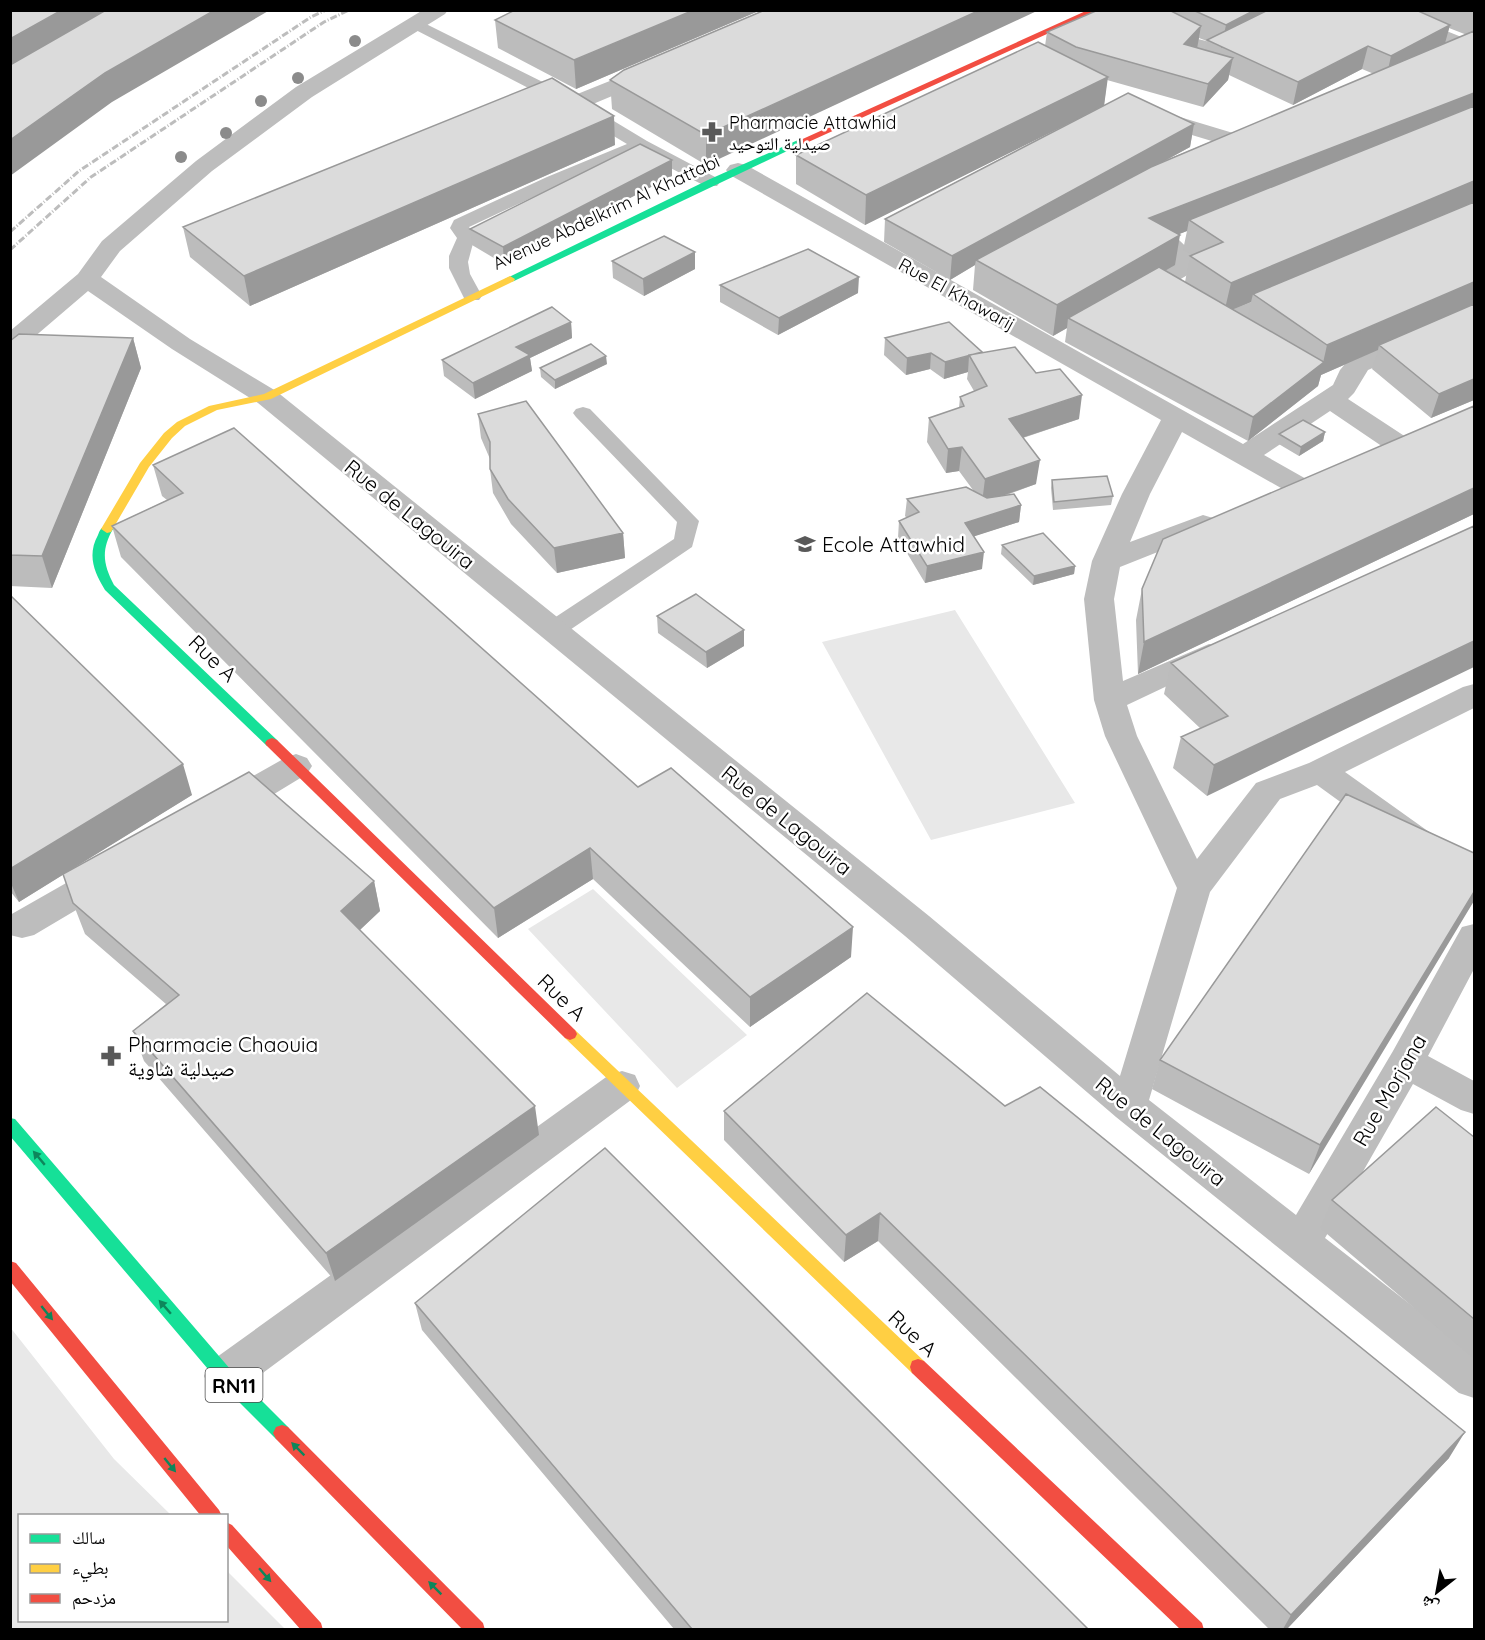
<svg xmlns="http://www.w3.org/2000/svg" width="1485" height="1640" viewBox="0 0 1485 1640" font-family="Quicksand,'Noto Naskh Arabic',sans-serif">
<rect width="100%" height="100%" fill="#fff"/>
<path fill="#e8e8e8" d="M955 610 1075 803 931 840 822 642Z
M593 889 747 1035 677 1088 528 929Z
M10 1327 114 1459 171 1515 20 1516V1620H226L227 1571 285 1629H11Z"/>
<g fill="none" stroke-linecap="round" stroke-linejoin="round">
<path fill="#bdbdbd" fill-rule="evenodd" d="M414 18 579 100 647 141 717 178 720 182 717 186H705L640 152 559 185 469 227 475 236 468 262 470 274 482 296 479 300H465L449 268V256L457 238 450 228 454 220 547 177 627 144 567 108 408 26 406 23 408 20Z
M583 407 590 409 699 521 692 547 561 636 553 638 545 636 541 630 545 624 674 539 677 522 576 417 573 413 576 409Z"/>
<path fill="#bdbdbd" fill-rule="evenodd" d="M423 10H448L445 14 312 97 212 171 120 251 101 277 190 339 276 391 929 916 1120 1076 1177 888 1105 736 1094 700 1084 599 1092 561 1122 494 1161 420 730 175 726 170 730 165 738 163 746 165 1243 444 1333 385 1340 370 1350 358 1474 306V323L1368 370 1354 393 1348 399 1409 439 1413 445 1409 451 1399 453 1389 451 1330 411 1264 455 1308 480 1312 486 1308 492 1298 495 1288 492 1182 432 1150 494 1130 542 1203 515 1213 518 1217 524 1213 530 1120 567 1114 599 1123 681 1209 644 1220 647 1224 654 1220 661 1127 705 1137 736 1197 859 1256 783 1309 763 1463 687 1474 684V708L1345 772 1474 864V894L1462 890 1317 785 1280 799 1210 892 1149 1100 1296 1215 1393 1051 1462 927 1474 924V969L1428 1056 1474 1081V1114L1461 1110 1413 1084 1325 1238 1474 1354V1398L1459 1393 1116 1117 905 936 258 403 172 349 88 291 19 350 10 353V331L78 274 102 241 196 161 296 87Z
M1115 10H1141L1194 38 1218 44 1286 10H1313L1310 14 1221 57 1204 55 1179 47 1118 14Z
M1364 10H1394L1474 42V55L1367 14Z
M652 64 660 66 663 71 660 76 581 109 573 111 565 109 562 104 565 99Z
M1150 108 1243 136 1246 141 1243 146 1235 148 1142 120 1139 115 1142 110Z
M1170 238 1179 240 1200 260 1196 270 1179 280 1221 310 1228 311 1290 287 1299 290 1303 295 1299 300 1239 324C1206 333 1178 302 1153 284L1150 279 1153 274 1175 262 1158 245 1161 240Z
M296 754 307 758 312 766 307 774 238 816 226 819 214 816 210 807 214 798 285 758Z
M108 862 120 866 125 875 120 884 34 935 22 938 10 935V915L96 866Z
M622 1071 635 1075 640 1086 635 1097 240 1390 225 1395 210 1390 204 1376 210 1362 609 1075Z"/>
<path fill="#16e098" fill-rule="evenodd" d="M798 140 806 142 514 281 510 282 505 279 708 180Z
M107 525 113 529C101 550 103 564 114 585L277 740 279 743 277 746H267L105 590C94 572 87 555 98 535 100 530 101 527 107 525Z
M10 1118 15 1119 231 1370 288 1427 291 1433 288 1439 282 1441 276 1439 219 1382 10 1136Z"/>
<path fill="#ffcf43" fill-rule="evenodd" d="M510 276 515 279 514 281 271 399 217 410 185 426 172 438 149 467 111 532 107 533 101 529 140 463 164 433 177 422 209 406 264 394Z
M570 1028 575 1030 924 1361 926 1367 924 1373 918 1375 912 1373 565 1038 563 1034 565 1030Z"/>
<path fill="#f24e42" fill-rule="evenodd" d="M1088 10H1100L804 144 796 142Z
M272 738 277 740 575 1030 577 1034 575 1038 570 1040 565 1038 267 746 265 743 267 740Z
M10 1261 16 1263 219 1510 222 1516H201L10 1281Z
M918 1359 924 1361 1202 1623 1204 1630H1181L912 1373 910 1367 912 1361Z
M282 1425 288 1427 483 1623 485 1630H463L276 1439 273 1433 276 1427Z
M226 1522 232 1525 321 1623 323 1630H301L226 1545Z"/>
<path stroke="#bdbdbd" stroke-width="3" stroke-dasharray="7 2 1 2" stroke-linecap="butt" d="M10 232 79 171 311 17 326 10
M10 250 91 177 324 22 349 10"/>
</g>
<g fill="#8b8b8b">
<circle cx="355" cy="41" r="6"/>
<circle cx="298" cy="78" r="6"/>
<circle cx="261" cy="101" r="6"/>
<circle cx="226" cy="133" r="6"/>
<circle cx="181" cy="157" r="6"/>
</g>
<path fill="#bcbcbc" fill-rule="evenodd" d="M761 10 576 89 498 48 495 20Z
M765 10 706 165 612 109 610 80Z
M1098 10H1474V400L1431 418 1372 369 1378 350 1321 375 1318 386 1248 441 1065 342 1067 328 1053 336 973 290 975 265 950 280 884 242 885 219 1078 118 865 225 796 184V155L1045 46 1047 32ZM1449 28 1467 35 1445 44ZM1199 38 1207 41 1205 50 1198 48ZM1362 69 1374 74 1166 160 1190 147 1194 124 1104 105 1107 80 1203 107 1228 80 1229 75 1293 105ZM1187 231 1183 250 1192 255 1190 256 1185 282 1165 271 1175 265 1179 234ZM1251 302 1247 318 1233 310Z
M615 145 250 306 190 257 183 227Z
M672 176 504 264 472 245 470 229Z
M695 252V269L644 296 613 278 612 261Z
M720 285 858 293 778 335 720 302Z
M571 322 572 338 530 358 532 371 475 399 444 376 442 360Z
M133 338 141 368 52 588 10 586V341Z
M885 338 982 353 1036 373 1079 419 1023 438 1036 484 1004 496 1021 505 1019 522 974 536 982 569 925 583 898 538 899 521 907 518 905 516 907 499 973 490 959 471 946 473 927 442 929 418 959 408 960 397 974 391 967 379 968 372 944 379 930 369 906 375 884 355Z
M607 364 555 389 541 377 540 368Z
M1474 406V514L1138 674 1136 620 1142 589Z
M478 414 623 533 625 558 557 573 511 524 493 493 490 469V459L481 438Z
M1325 432 1323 441 1299 456 1277 443 1279 434Z
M153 465 638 787 851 957 750 1027 593 879 498 938 121 557 112 526 167 500 162 496Z
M1052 480 1113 496 1111 505 1053 510 1051 488Z
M1474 526 1207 796 1173 768 1181 737 1201 729 1164 694 1171 663Z
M1002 545 1075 566 1074 574 1033 585 1001 554Z
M10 595 192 795 73 868 374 881 380 911 360 930 539 1135 335 1281 144 1061 133 1031 166 1004 85 934 73 903 64 874 19 902 10 891Z
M657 616 744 646 707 668 658 633Z
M1474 853 1309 1174 1152 1089 1160 1060Z
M1005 1106 1449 1458 1287 1629H1269L878 1241 844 1262 724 1140V1111Z
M1474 1137V1359L1320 1228 1332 1200Z
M415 1303 1088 1629H674L422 1330Z"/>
<path fill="#999" d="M62 10H119L10 73V39Z
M215 10H270L112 102 10 176V140L105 73Z
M694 10H761L576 89 574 60Z
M980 10H1039L706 165V135Z
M1255 10H1294L1221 48 1226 25Z
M1450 25 1444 47 1386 79 1391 56Z
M1201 26 1197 49 1184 44Z
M1368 46 1362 69 1293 105 1298 82Z
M1233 58 1228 80 1203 107 1208 84Z
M1108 77 1104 106 865 225 866 195Z
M1474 93V119L1189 220 1187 231 1144 248 1149 218Z
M614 116 615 145 250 306 244 276Z
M1194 124 1190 147 981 262 976 260 975 265 950 280 952 256Z
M672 160V176L504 264 503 247Z
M1474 181V207L1253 294 1251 302 1224 313 1231 283Z
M1180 235 1175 265 1077 322 1068 318 1067 328 1053 336 1057 305Z
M695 252V269L644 296 643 279Z
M859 277 858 293 778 335 779 318Z
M1474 282V308L1379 345 1378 350 1321 375 1318 386 1248 441 1253 417 1323 363 1327 345Z
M571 322 572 338 530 358 532 371 475 399 473 383 516 347Z
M133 338 141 368 52 588 42 556Z
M931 353 930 369 906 375 907 358Z
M606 356 607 364 555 389V380Z
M969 356 968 372 944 379 945 362Z
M1474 379V400L1431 418 1439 394Z
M1082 395 1079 419 1006 443 1009 419Z
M1325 432 1323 441 1299 456 1301 447Z
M962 447 959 471 946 473 948 449Z
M1040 460 1036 484 982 503 985 479Z
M1474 488V514L1138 674 1144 642Z
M1021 505 1019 522 963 540 965 523Z
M623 533 625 558 557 573 554 548Z
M984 552 982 569 925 583 927 566Z
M1075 566 1074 574 1033 585 1034 576Z
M744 630V646L707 668 706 652Z
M1474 641V667L1207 796 1214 765Z
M183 764 192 795 19 902 10 881V869Z
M590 848 593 879 498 938 494 908Z
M374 881 380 911 348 941 341 911Z
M1474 892V901L1309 1174 1320 1145Z
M853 927 851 957 750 1027V997Z
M535 1106 539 1135 335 1281 326 1253Z
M880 1213 878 1241 844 1262 846 1235Z
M1465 1432 1449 1458 1287 1629H1283L1291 1615Z"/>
<path fill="#dbdbdb" stroke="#999" stroke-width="1.5" d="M10 10H62L10 39Z
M106 10H215L105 73 10 140V65Z
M515 10H694L574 60 495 20Z
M765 10H980L706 135 610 80 624 70Z
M1098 10H1169L1201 26 1184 44 1233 58 1208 84 1076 47 1047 32Z
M1193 10H1255L1226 25Z
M1268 10H1416L1450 25 1391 56 1368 46 1298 82 1207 40Z
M1474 31V93L1149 218 1180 235 1057 305 976 260 1151 167Z
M1038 42 1108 77 866 195 796 155Z
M552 78 614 116 244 276 183 227Z
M1128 93 1194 124 952 256 885 219Z
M1474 106V181L1231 283 1190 256 1223 242 1189 220Z
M640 144 672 160 503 247 470 229Z
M1474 202V282L1327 345 1253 294Z
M664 236 695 252 643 279 612 261Z
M808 249 859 277 779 318 720 285Z
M1159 267 1324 362 1253 417 1068 318Z
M1474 304V379L1439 394 1379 345Z
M552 307 571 322 516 347 530 355 473 383 442 360Z
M949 322 982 352 945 362 931 353 907 358 885 338Z
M19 334 133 338 42 556 10 555V341Z
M591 344 606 356 555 380 540 368Z
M1015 347 1036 373 1060 369 1082 395 1009 419 1040 460 985 479 962 447 948 449 929 418 964 406 960 397 987 386 969 355Z
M526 401 623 533 554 548 508 499 490 469V442L478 414Z
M1474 406V488L1144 642 1142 589 1163 539Z
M1303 420 1325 432 1301 447 1279 434Z
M234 428 638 787 671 768 853 927 750 997 590 848 494 908 112 526 183 493 153 465Z
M1107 476 1113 496 1054 502 1052 480Z
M966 487 987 498 1014 494 1021 505 965 523 984 552 927 566 899 521 919 512 907 499Z
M1474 526V641L1214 765 1181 737 1228 716 1171 663Z
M1043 533 1075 566 1034 576 1002 545Z
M696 594 744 630 706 652 657 616Z
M10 595 183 764 10 869Z
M249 772 374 881 341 911 535 1106 326 1253 133 1031 179 995 73 903 63 874Z
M1346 794 1474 853V892L1320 1145 1160 1060Z
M867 993 1005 1106 1040 1087 1465 1432 1291 1615 880 1213 846 1235 724 1111Z
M1436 1107 1474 1137V1319L1332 1200Z
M605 1148 1088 1629H692L415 1303Z"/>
<defs><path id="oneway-solid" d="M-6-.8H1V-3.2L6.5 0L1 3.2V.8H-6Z" transform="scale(1.5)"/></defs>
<g fill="#0d865b">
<use href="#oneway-solid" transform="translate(39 1158) rotate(-130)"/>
<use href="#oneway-solid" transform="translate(165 1307) rotate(-131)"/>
<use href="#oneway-solid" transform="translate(47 1313) rotate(51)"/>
<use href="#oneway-solid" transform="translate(298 1449) rotate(-135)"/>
<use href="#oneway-solid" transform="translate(170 1465) rotate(51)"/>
<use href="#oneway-solid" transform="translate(265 1575) rotate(49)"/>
<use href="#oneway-solid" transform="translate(435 1588) rotate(-135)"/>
</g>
<defs>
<g id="pharmacy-bare" transform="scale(1.62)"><path d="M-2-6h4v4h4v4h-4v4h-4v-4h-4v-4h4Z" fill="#595959" stroke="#fff" stroke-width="2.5" paint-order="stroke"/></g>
<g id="school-bare" transform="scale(1.62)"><path d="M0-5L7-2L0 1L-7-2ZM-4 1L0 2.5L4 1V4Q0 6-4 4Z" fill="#595959" stroke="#fff" stroke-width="2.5" paint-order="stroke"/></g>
</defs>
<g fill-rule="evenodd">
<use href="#pharmacy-bare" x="712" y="132"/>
<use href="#school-bare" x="805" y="544"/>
<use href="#pharmacy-bare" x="111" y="1056"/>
</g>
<g text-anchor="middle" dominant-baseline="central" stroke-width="5" stroke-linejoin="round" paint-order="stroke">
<g font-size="18" fill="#000" stroke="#fff" text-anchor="start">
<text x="729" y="122">Pharmacie Attawhid<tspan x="729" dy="21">صيدلية التوحيد</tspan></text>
</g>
<g font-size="18" fill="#000" stroke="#fff">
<text transform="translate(606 212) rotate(-25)">Avenue Abdelkrim Al Khattabi</text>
<text transform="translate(957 294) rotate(29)">Rue El Khawarij</text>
</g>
<rect fill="#fff" stroke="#4c4c4c" stroke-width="1.5" x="205.5" y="1368" width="57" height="34" rx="4.5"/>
<g font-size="20" font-weight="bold" fill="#000">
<text x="234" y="1385">RN11</text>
</g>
<g font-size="21" fill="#000" stroke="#fff">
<text transform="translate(410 514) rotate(39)">Rue de Lagouira</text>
<text transform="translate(213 658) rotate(44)">Rue A</text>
<text transform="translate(787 820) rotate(39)">Rue de Lagouira</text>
<text transform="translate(562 997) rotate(44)">Rue A</text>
<text transform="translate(1389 1090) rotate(-60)">Rue Morjana</text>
<text transform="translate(1161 1131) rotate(39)">Rue de Lagouira</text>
<text transform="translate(913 1333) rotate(43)">Rue A</text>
</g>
<g font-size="21" fill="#000" stroke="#fff" text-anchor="start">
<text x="822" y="544">Ecole Attawhid</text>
<text x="128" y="1044">Pharmacie Chaouia<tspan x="128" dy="24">صيدلية شاوية</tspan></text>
</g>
</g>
<rect width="1485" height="1640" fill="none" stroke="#000000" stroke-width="24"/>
<rect x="18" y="1514" width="210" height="108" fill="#ffffff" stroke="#999999" stroke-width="1.5"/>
<rect x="30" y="1534" width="30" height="9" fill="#16e098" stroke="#999999" stroke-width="1.5"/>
<text x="72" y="1544" font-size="18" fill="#000000">سالك</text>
<rect x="30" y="1564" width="30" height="9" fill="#ffcf43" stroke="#999999" stroke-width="1.5"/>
<text x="72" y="1574" font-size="18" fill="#000000">بطيء</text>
<rect x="30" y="1594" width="30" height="9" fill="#f24e42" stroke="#999999" stroke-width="1.5"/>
<text x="72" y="1604" font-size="18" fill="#000000">مزدحم</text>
<g transform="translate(1437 1592) rotate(211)" stroke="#ffffff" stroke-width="4.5" paint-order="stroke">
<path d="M0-4.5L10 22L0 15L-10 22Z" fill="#000000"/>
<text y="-9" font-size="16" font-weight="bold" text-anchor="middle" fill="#000000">ش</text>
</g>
</svg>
